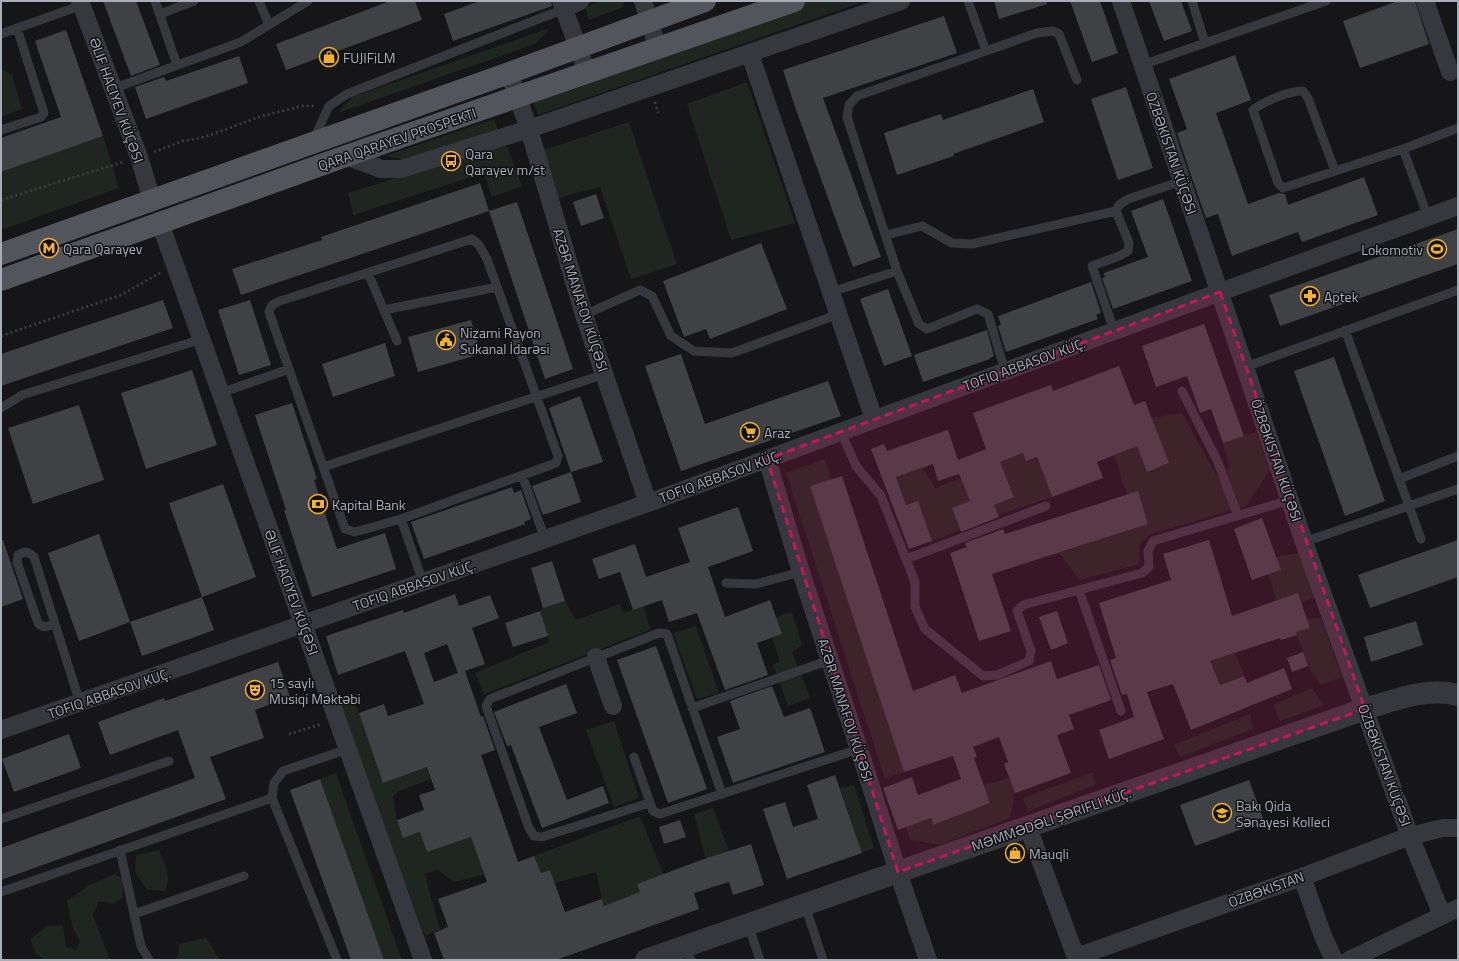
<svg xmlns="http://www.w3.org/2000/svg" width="1459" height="961" viewBox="0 0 1459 961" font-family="'Titillium Web',sans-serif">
<rect width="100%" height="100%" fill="#161618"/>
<path fill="#1e261f" d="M601 1H622L624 7 589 20 585 7Z
M803 1H865L538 115 531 96Z
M550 28 535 44 338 113 352 97Z
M1 69 12 75 22 109 1 117Z
M747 82 795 223 731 240 687 104Z
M494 119 498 130 404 160 385 156Z
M629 122 677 264 631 279 600 187 558 198 544 150Z
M103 136 119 188 1 230V172Z
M506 143 522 186 492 197 484 173 353 215 348 193Z
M1182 413 1216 475 1230 468 1223 443 1256 432 1270 470 1246 506 1151 534 1140 543 1139 564 1080 580 1059 553 1148 524 1127 495 1114 455 1137 446 1147 471 1168 464 1151 418Z
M1024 453 1027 461 1036 458 1040 466 1052 497 998 515 994 505 1014 496 1000 462Z
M825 459 831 479 811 486 904 772 885 779 786 473Z
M923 468 935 488 960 478 970 501 952 508 960 530 932 541 918 501 906 505 896 476Z
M1300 553 1315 597 1301 603 1298 593 1277 600 1268 574 1276 557Z
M565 601 576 620 619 604 624 613 644 606 650 630 484 694 475 673 549 642 540 611 543 608Z
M792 612 802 645 792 652 810 698 788 706 773 665 780 661 772 638 781 634 776 617Z
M1321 618 1342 677 1321 685 1308 666 1296 632 1310 628 1307 619Z
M696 626 719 693 697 699 673 633Z
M1235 653 1244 675 1220 685 1217 678 1201 684 1194 666Z
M1312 688 1324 705 1280 721 1273 705Z
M352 699 359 713 383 782 427 767 431 779 397 792 393 797 397 820 403 838 420 832 427 852 471 837 485 874 454 882 438 870 425 874 440 930 425 936 337 702Z
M1250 714 1253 729 1180 757 1174 745Z
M614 721 639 798 614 807 586 730Z
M1093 772 1095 785 1028 811 1023 798Z
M336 773 402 960H384L320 779Z
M1009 778 1015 793 1010 818 939 845 910 840 906 827 926 820 930 817 933 825 990 803 983 785Z
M854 785 874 848 862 853 840 788Z
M713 808 729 851 706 859 694 814Z
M640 816 664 875 637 884 640 892 608 916 602 899 596 872 555 883 550 870 541 873 534 856Z
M159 850C165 863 172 877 165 891L147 890 135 872 136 855Z
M115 874 122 878 123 897 113 904 99 901 93 915 110 960H44L36 954 30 939 47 926 63 925 66 947 77 950 80 941 72 926 67 901 88 886Z
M206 938 220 960H177L180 944Z"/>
<path fill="#404145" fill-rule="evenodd" d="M103 1H136L160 65 131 76Z
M390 1H415L422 20 286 70 276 44Z
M480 1H551L552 6 453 41 444 14Z
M994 1H1046L1047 4 999 19Z
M1070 1H1100L1118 53 1092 62Z
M1149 1H1181L1192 31 1164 41Z
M1398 1H1415L1429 44 1360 68 1343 21Z
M944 16 957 53 823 98 881 257 853 267 795 107 783 70Z
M66 30 103 136 1 172V138L61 117 35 41Z
M1235 55 1251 100 1216 113 1248 204 1279 193 1285 194 1288 205 1364 177 1378 215 1302 242 1298 232 1232 256 1218 214 1206 218 1193 181 1177 133 1187 129 1169 79Z
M239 56 248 83 146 119 135 87 164 77 166 81Z
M1126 87 1153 168 1118 180 1091 99Z
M1033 89 1044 122 953 154 954 156 897 175 884 133 941 114 943 120Z
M480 183 489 211 241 295 232 269 322 240 321 237Z
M596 194 604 218 581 226 573 202Z
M1163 199 1192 281 1113 309 1102 278 1105 277 1104 273 1148 257 1131 211Z
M517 202 573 369 545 379 489 211Z
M1458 229V264L1280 326 1269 295Z
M761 243 787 309 710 339 706 329 684 337 663 281Z
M1091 282 1101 313 1096 315 1098 319 1006 352 998 326 1001 325 998 316Z
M888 289 912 356 884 366 860 299Z
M163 300 173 328 1 386V354Z
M250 300 271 365 239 375 218 310Z
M471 320 481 354 418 372 408 337Z
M1204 324 1244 436 1223 443 1211 409 1200 413 1187 376 1156 387 1142 346Z
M987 330 994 356 990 358V359L923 382 914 355Z
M385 343 395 376 333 397 322 364Z
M681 354 705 424 828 381 841 416 681 471 645 366Z
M1334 357 1385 501 1345 516 1294 371Z
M1119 366 1134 405 1145 401 1169 463 1147 472 1137 446 1097 462 1103 478 1052 497 1037 457 1026 461 1023 453 1000 462 1014 497 994 505 999 517 961 532 952 508 970 501 959 474 938 481 933 464 896 477 906 505 918 501 932 541 909 549 871 449 884 444 887 451 948 430 958 460 986 449 973 413 1051 385 1053 391Z
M192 370 217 445 146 469 121 393Z
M580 396 603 462 571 472 549 408Z
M292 403 317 479 314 480 337 549 385 533 396 569 312 597 284 510H286L255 415Z
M79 405 104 480 33 504 8 428Z
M571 472 581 502 543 515 532 486Z
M842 476 913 691 955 675 962 693 1051 661 1057 679 1099 665 1111 700 1069 715 1074 729 1057 735 1071 773 1015 793 1004 764 1008 762 999 737 973 747 977 757 974 758 990 803 933 825 931 818 898 830 883 788 912 777 918 795 961 779 953 756 904 772 810 486Z
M223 484 256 577 202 597 169 503Z
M512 487 514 493 521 490 531 519 524 522 525 524 424 559 411 522Z
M1138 491 1148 524 992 574 1011 631 979 641 950 553 967 547 965 543 1003 529 1005 534Z
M738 507 753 551 708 567 725 617 770 600 782 634 757 643 768 675 725 690 697 613 669 622 662 600 633 610 620 572 599 579 592 559 635 544 646 577 690 562 678 528Z
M1262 518 1281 570 1252 580 1234 529Z
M99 534 130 622 79 641 48 553Z
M1 540H3L23 599 1 607Z
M1209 540 1232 616 1298 593 1310 628 1296 632 1297 635 1281 640 1280 638 1210 661 1220 685 1244 676 1247 683 1284 668 1292 689 1191 730 1173 684 1147 692 1164 739 1109 759 1099 730 1134 717 1127 694 1122 695 1110 660 1116 658 1099 603 1171 580 1163 554Z
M1458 540V577L1370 608 1358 575Z
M552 561 565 601 543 608 531 568Z
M455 594 459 606 490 595 499 618 472 628 485 664 465 671 481 717 483 716 495 750 481 755 518 862 534 856 541 873 550 870 565 912 602 899 604 906 640 892 637 884 701 860 751 844 764 885 733 895 729 882 694 893 699 909 556 960H444L434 933 448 927 438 899 487 882 471 837 427 852 420 832 403 838 397 820 424 810 419 795 435 790 427 767 383 783 359 713 384 704 388 716 424 704 405 651 338 675 326 636 403 610 404 613ZM447 644 458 673 434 682 424 653Z
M202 597 214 630 142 656 130 622Z
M540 611 548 636 513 647 505 623Z
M1057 611 1068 643 1051 650 1039 617Z
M1416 621 1423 645 1371 662 1364 637Z
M656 646 707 789 668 803 617 660Z
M1303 652 1308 666 1292 672 1287 658Z
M278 662 290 697 255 710 264 738 210 757 226 799 1 880V848L195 778 178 730 110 755 98 722 164 698 165 701Z
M566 684 577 713 539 727 567 800 603 786 609 803 542 828 511 745 507 746 494 712Z
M772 686 784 717 810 708 825 752 733 783 717 737 740 729 730 701Z
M69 734 81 768 14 792 2 759Z
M835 775 862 853 787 879 763 809 785 802 793 827 818 819 807 785Z
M320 779 384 960H351L290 790Z
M1249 780 1264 821 1195 846 1180 805Z
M680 820 686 837 664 844 659 827Z"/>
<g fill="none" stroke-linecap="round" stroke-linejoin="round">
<path stroke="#3d3f44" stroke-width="2.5" stroke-dasharray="2 3" stroke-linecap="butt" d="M655 102 658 113
M154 152 183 141 205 137 262 116 302 106H316
M1 200 123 162
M1 336 121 295 160 273
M289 734 322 724"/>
<path stroke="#37383d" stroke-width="9" d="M155 1 177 65
M259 1 269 25
M968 1 986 51
M1192 1 1205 43
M160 14 194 1
M1 34 82 5
M1142 65 1326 1
M112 89 241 42 308 1
M1 130 41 117 44 113 17 28
M313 141 329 106 347 94 564 9
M1403 149 1428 217
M1335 171 1308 98 1303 91C1289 91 1264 101 1253 110L1278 183 1283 188 1403 149 1458 128
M886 235 922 226 952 243 972 244 1116 211
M472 239 479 245 487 259 558 456 556 463 401 519 355 532 345 529 269 312 272 305 280 301Z
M368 273 397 341
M831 292 897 271
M384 310 497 287
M584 315 640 290 652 296 671 336 694 351 732 353 839 314
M1345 330 1421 539
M1114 331 1092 266 1119 256 1128 251 1129 243 1116 211 1119 205 1128 199 1182 181
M1245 367 1458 290
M1005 371 988 314 977 309 927 329 919 324 897 271 847 117 849 105 857 96 1037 33 1053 31 1059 34 1077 80
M1182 391 1217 460 1238 516
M221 393 289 369
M1 408 22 395 202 339
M841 432 856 466 881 496 915 582V607L925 629 983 676 997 675 1029 661 1031 651 1017 611 1023 605 1142 573 1149 567 1148 551 1153 541 1290 500
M323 467 605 374
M522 475 545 539
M1399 479 1458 456
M401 519 423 582
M1304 542 1458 489
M906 559 1046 506
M726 583 756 584 801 572
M1079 590 1121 711
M55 624C48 626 43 629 38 623L17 562 18 555C25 551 28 551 34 557L80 703
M692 708 830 660
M634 757 653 811 660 814 859 749
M649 803 542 837 534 836 529 828 486 706 490 699 659 633 667 634 722 794
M1 819 169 761
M120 850 141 946 149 960
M1 892 272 798
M805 905 823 960
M134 914 244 876
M748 924 760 960
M686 946 691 960
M337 960 272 798 274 783 283 771 348 749"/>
<path stroke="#37383d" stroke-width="18" d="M80 1 139 157 152 200
M561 1 587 72
M643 1 658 49
M1121 1 1304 542 1410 836 1442 915
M1425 1 1450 72
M564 9 580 1
M750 54 874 419
M509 73 529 129 584 315 648 503
M346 156 381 169H401L529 129 901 1
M160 223 423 960
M767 459 801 572 859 749 898 872 928 960
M596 657 613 706
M1 730 648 503 1220 292 1458 206
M1028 827 1077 960
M1302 877 1323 936 1334 960
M1076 957 1302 877 1410 836 1443 828H1458
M1349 960 1458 908"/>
<path stroke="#37383d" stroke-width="22" d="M646 960 1365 709C1395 700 1426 687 1458 695"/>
<path stroke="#53555c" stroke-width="22" d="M1 254 509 73 705 1
M1 280 346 156 794 1"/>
</g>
<path fill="#c2185b" fill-opacity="0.2" stroke="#c2185b" stroke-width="3" stroke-dasharray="8 5" stroke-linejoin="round" d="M1220 292 1365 709 898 872 767 459Z"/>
<defs>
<g id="shop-ring" transform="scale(1)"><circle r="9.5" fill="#111113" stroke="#f2b134" stroke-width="1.5"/><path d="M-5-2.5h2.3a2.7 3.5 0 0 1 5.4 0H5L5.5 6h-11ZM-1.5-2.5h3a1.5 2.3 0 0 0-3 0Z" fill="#f2b134"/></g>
<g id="bus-ring" transform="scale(1)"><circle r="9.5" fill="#111113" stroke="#f2b134" stroke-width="1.5"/><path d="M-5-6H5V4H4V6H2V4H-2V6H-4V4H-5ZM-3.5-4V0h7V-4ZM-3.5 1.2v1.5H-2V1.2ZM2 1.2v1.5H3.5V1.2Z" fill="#f2b134"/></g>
<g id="metro-ring" transform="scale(1)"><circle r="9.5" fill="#111113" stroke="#f2b134" stroke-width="1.5"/><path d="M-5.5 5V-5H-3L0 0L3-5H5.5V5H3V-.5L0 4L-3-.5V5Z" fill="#f2b134"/></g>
<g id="stadium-ring" transform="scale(1)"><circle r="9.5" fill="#111113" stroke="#f2b134" stroke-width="1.5"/><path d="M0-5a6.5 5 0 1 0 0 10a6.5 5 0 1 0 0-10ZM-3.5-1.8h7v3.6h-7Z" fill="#f2b134"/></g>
<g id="pharmacy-ring" transform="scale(1)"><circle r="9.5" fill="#111113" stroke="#f2b134" stroke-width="1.5"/><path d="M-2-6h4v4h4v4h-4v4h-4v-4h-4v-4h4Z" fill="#f2b134"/></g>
<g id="civic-ring" transform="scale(1)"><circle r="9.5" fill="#111113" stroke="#f2b134" stroke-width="1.5"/><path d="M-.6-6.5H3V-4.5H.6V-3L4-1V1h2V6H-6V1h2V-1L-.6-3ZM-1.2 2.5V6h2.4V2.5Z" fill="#f2b134"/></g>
<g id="supermarket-ring" transform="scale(1)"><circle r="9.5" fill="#111113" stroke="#f2b134" stroke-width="1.5"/><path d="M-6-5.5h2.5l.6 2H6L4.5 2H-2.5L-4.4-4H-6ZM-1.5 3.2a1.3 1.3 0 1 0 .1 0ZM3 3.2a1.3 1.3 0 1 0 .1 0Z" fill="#f2b134"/></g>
<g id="bank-ring" transform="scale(1)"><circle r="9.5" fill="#111113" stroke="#f2b134" stroke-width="1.5"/><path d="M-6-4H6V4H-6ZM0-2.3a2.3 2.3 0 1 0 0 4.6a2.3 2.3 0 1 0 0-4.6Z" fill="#f2b134"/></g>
<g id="theatre-ring" transform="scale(1)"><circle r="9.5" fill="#111113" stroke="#f2b134" stroke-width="1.5"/><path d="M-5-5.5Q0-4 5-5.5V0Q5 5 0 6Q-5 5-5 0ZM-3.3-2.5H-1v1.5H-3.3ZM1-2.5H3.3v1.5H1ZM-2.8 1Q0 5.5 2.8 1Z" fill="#f2b134"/></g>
<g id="university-ring" transform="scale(1)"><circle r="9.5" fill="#111113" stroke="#f2b134" stroke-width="1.5"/><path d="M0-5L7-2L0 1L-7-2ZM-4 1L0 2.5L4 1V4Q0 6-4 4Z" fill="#f2b134"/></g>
</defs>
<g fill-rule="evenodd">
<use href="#shop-ring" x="329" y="57"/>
<use href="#bus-ring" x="451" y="161"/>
<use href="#metro-ring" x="49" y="248"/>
<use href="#stadium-ring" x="1437" y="249"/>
<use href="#pharmacy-ring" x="1310" y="296"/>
<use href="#civic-ring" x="446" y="340"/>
<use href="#supermarket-ring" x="750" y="432"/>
<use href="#bank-ring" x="318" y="504"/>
<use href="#theatre-ring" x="255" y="690"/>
<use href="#university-ring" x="1222" y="813"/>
<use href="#shop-ring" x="1015" y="853"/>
</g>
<g text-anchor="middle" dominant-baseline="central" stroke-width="3" stroke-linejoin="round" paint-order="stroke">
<g font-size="14" fill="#a8adb8" stroke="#111113" text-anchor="start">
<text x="343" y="57">FUJIFiLM</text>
<text x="465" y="153">Qara<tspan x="465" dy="16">Qarayev m/st</tspan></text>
<text x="63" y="248">Qara Qarayev</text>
<text x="1423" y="249" text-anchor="end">Lokomotiv</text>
<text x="1324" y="296">Aptek</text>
<text x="460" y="332">Nizami Rayon<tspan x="460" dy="16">Sukanal İdarəsi</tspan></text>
<text x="764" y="432">Araz</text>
<text x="332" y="504">Kapital Bank</text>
<text x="269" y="682">15 saylı<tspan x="269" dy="16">Musiqi Məktəbi</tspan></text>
<text x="1236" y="805">Bakı Qida<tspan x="1236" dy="16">Sənayesi Kolleci</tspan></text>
<text x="1029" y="853">Mauqli</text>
</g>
<g font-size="14" fill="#a8adb8" stroke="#111113">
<text transform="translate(117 100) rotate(70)">ƏLIF HACIYEV KÜÇƏSI</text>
<text transform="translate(397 139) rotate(-19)">QARA QARAYEV PROSPEKTI</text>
<text transform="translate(1172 153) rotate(71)">ÖZBƏKISTAN KÜÇƏSI</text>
<text transform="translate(581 300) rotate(72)">AZƏR MANAFOV KÜÇƏSI</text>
<text transform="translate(1024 364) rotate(-20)">TOFIQ ABBASOV KÜÇ.</text>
<text transform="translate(1277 460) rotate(71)">ÖZBƏKISTAN KÜÇƏSI</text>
<text transform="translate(720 476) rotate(-20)">TOFIQ ABBASOV KÜÇ.</text>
<text transform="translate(414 585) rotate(-19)">TOFIQ ABBASOV KÜÇ.</text>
<text transform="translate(292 592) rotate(70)">ƏLIF HACIYEV KÜÇƏSI</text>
<text transform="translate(109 693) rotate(-19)">TOFIQ ABBASOV KÜÇ.</text>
<text transform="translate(846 710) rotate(72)">AZƏR MANAFOV KÜÇƏSI</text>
<text transform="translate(1385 765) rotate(70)">ÖZBƏKISTAN KÜÇƏSI</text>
<text transform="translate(1051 819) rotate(-19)">MƏMMƏDƏLI ŞƏRIFLI KÜÇ.</text>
<text transform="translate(1266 889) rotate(-20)">ÖZBƏKISTAN</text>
</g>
</g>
<rect width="1459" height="961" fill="none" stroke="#a8adb8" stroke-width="4"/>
</svg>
